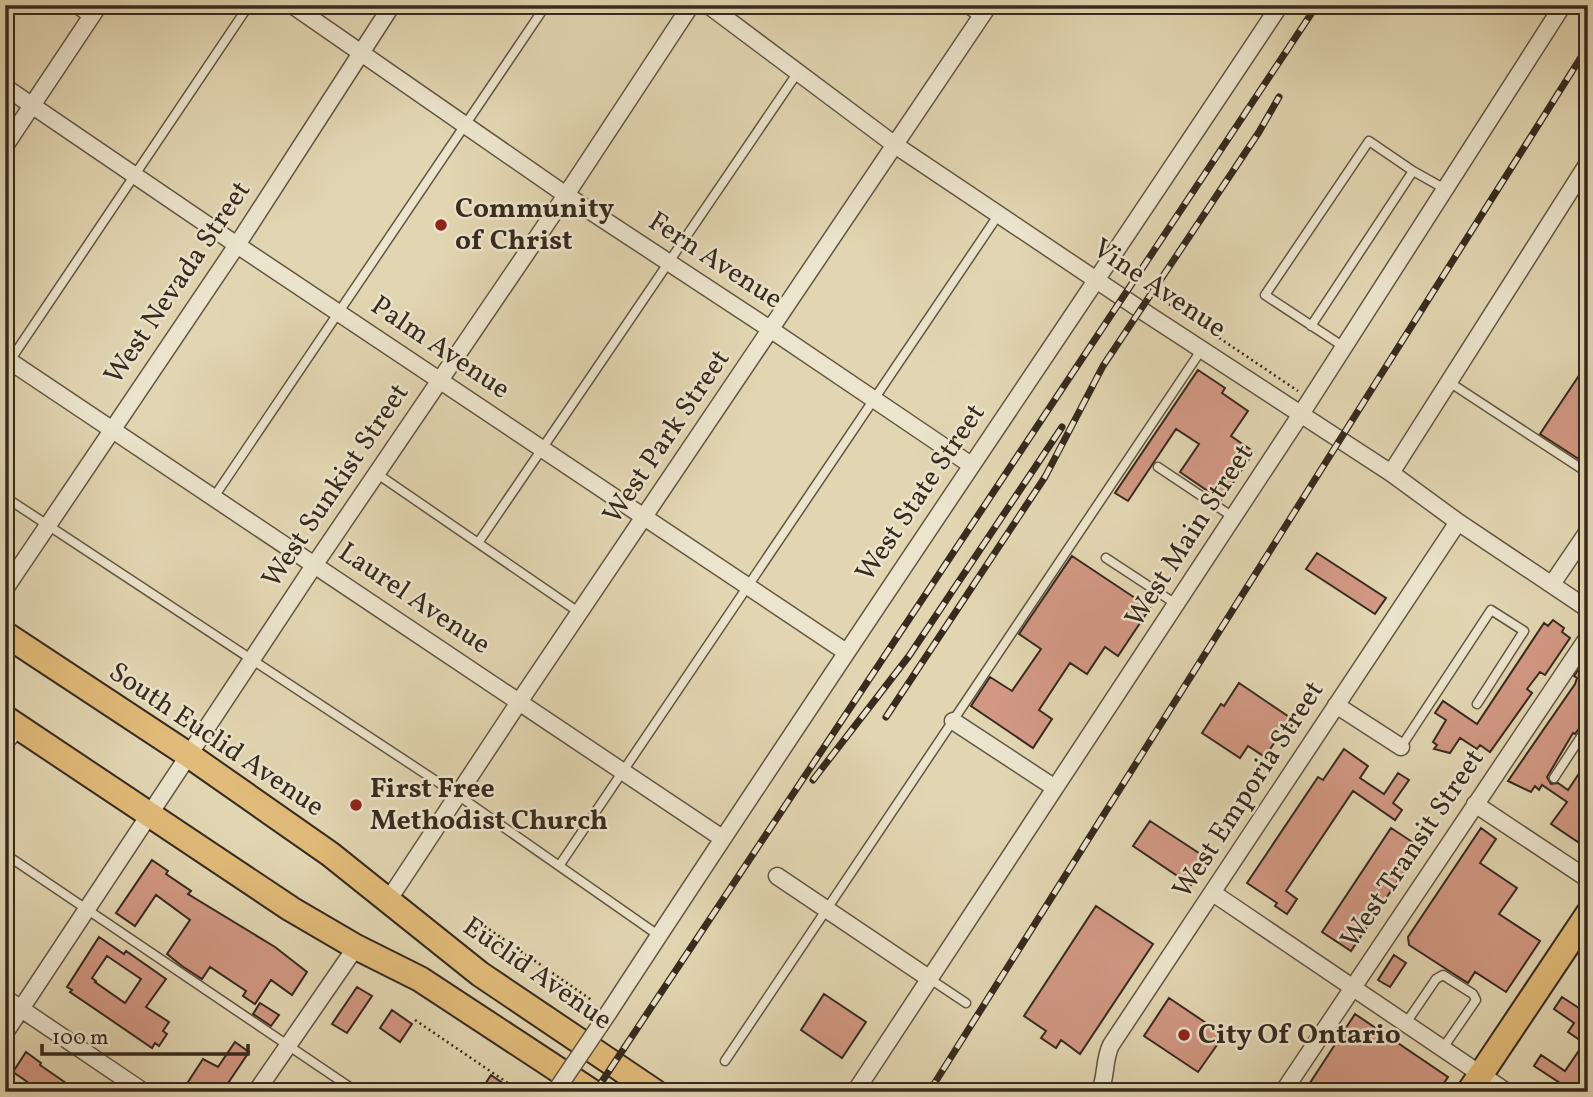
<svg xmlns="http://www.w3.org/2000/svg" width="1593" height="1097" viewBox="0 0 1593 1097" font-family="Vollkorn,serif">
<rect width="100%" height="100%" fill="#e2d6b2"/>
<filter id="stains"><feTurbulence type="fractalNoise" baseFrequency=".00286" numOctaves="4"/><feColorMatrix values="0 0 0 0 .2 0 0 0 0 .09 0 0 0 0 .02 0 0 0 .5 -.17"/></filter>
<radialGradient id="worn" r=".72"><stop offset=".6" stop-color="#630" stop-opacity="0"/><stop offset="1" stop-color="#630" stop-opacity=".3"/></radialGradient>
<path fill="#d29884" stroke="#372a1e" stroke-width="2" fill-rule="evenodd" d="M1588 362V465L1540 434Z
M1198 370 1225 388 1222 393 1248 411 1231 436 1254 452 1221 500 1180 472 1199 444 1176 429 1128 501 1115 493Z
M1317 553 1386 598 1375 614 1306 569Z
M1072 556 1150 608 1118 656 1105 647 1087 674 1070 663 1039 710 1052 719 1033 748 971 706 990 677 1012 691 1041 649 1019 634Z
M1553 620 1564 628 1562 632 1570 638 1545 675 1540 672 1527 689 1532 693 1490 752 1480 745 1477 749 1460 738 1450 753 1434 749 1437 745 1433 742 1446 720 1435 713 1443 701 1477 724 1544 623 1548 626Z
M1588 656V716L1575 734 1573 733 1547 777 1551 784 1558 783 1568 790 1580 772 1588 776V838L1583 834 1578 842 1551 824 1567 802 1542 785 1539 790 1535 786 1531 792 1508 781 1575 684 1577 678 1574 676Z
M1239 683 1295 721 1282 739 1278 737 1265 757 1248 746 1240 758 1202 733 1221 704 1224 706Z
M1344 749 1368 766 1360 778 1384 794 1398 773 1409 780 1393 803 1402 810 1395 820 1353 791 1286 891 1297 899 1287 914 1275 906 1277 903 1247 883 1318 777 1323 780Z
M1150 821 1208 859 1191 885 1133 846Z
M1391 828 1420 847 1351 951 1322 932Z
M1481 828 1496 839 1480 863 1517 888 1499 914 1540 941 1506 992 1475 972 1468 983 1409 945 1408 937Z
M152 860 168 871 166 874 191 891 188 894 275 947 307 972 292 995 271 980 255 1004 243 996 246 991 210 967 202 979 182 966 167 954 190 920 156 895 135 926 116 913Z
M1096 906 1153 944 1080 1054 1061 1040 1056 1048 1041 1038 1046 1031 1024 1016Z
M99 937 124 954 126 951 166 979 146 1007 169 1022 163 1031 167 1034 159 1046 155 1043 152 1048 70 992 72 990 67 987ZM107 956 141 979 125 1003 95 982 96 981 92 978Z
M1394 955 1406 963 1390 987 1378 980Z
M357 987 372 996 347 1033 332 1024Z
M824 994 866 1022 842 1058 801 1030Z
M1562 997 1588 1014V1071L1574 1092 1534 1066 1541 1055 1565 1071 1584 1043 1568 1032 1574 1023 1554 1009Z
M1169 998 1224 1035 1198 1072 1144 1036Z
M260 1003 279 1015 271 1026 253 1014Z
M392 1010 412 1024 400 1042 380 1028Z
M1355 1014 1448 1077 1438 1092H1304Z
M235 1042 249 1052 222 1092H202L188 1082 203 1059 218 1067Z
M26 1052 41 1063 40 1065 79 1092H42L13 1072Z
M491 1075 516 1092H480Z"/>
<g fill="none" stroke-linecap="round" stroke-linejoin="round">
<g stroke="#625543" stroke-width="11">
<path id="service" d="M71 5 90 19
M962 5 980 18
M1413 171 1445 189
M1311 326 1413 171 1369 141 1265 295 1344 347
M5 368 249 5
M1449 382 1588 473
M1158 467 1233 517
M376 473 580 613
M5 497 459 796 658 935
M214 497 546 5
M478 543 798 72
M1106 558 1176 604
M1401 747 1491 610 1524 631 1477 704
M5 749 20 731
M1554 778 1588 726
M5 854 357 1092
M559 866 999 214
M930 979 966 1003
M1406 1023 1436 979 1443 975 1473 994 1476 1000 1443 1048
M725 1061 1202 349"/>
</g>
<g stroke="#625543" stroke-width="19">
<path id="minor" d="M292 5 566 195 770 329 971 465
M708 5 895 145 1141 310 1391 473 1458 522 1588 609
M5 87 237 245 846 652
M5 146 99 5
M5 358 722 838
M1391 473 1588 163
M1552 584 1588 531
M5 589 237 245 392 5
M1336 705 1401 747
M953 721 1055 788
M1475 804 1588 879
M777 876 930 979
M1213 893 1507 1092
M389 899 519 702 989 5
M5 998 144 1092
M609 1012C829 674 1057 341 1280 5
M5 1033 315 564 566 195 691 5
M256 1092 356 947
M855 1092 1301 414 1563 5
M1099 1092C1107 1079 1103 1061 1111 1045L1458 522
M1283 1092 1588 637"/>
</g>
<g stroke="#372a1e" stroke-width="28">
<path id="primary" d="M5 634 190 756 330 854 480 974 655 1092
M5 718 291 909 356 947 420 979 592 1092
M1469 1092 1588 914"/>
</g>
<path stroke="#372a1e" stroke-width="2.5" stroke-dasharray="2 3.5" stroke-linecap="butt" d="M1160 298 1298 391
M1586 849V855
M480 923 593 1001
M415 1020 521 1092"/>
<use href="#service" stroke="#ece4cd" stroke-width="8"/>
<use href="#minor" stroke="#ece4cd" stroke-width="16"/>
<use href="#primary" stroke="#e1bb79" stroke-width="24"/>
<g stroke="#372a1e" stroke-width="7">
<path id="rail" d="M886 717 1045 477 1103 366 1259 132 1279 97
M813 780 909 656 1062 427
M595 1092 1317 5
M929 1092 1588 46"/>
</g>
<use href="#rail" stroke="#ece4cd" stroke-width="4.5" stroke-dasharray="13" stroke-linecap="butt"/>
<g stroke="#625543" stroke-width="19" stroke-linecap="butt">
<path id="minor-bridge" d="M555 1092 609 1012"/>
</g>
<use href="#minor-bridge" stroke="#ece4cd" stroke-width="16"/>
</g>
<g fill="#8f2418" stroke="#ece4cd" stroke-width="2.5">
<circle cx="441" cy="225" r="7"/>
<circle cx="356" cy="805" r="7"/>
<circle cx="1184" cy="1035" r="7"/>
</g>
<g text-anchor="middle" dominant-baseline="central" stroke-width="5" stroke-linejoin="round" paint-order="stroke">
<g font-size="28" font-weight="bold" fill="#372a1e" stroke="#ece4cd" text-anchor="start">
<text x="455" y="209">Community<tspan x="455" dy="32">of Christ</tspan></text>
<text x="370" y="789">First Free<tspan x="370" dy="32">Methodist Church</tspan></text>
<text x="1198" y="1035">City Of Ontario</text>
</g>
<g font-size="28" fill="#372a1e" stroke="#ece4cd">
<text transform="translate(715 261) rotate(33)">Fern Avenue</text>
<text transform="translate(178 283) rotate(-56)">West Nevada Street</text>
<text transform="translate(1159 289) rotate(34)">Vine Avenue</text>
<text transform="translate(440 348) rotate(34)">Palm Avenue</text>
<text transform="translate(667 437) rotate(-56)">West Park Street</text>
<text transform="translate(336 486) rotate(-56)">West Sunkist Street</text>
<text transform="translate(921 493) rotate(-56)">West State Street</text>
<text transform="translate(1190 536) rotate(-57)">West Main Street</text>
<text transform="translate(414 599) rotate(34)">Laurel Avenue</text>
<text transform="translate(216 740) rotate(34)">South Euclid Avenue</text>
<text transform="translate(1249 790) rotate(-57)">West Emporia Street</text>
<text transform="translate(1413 849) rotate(-56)">West Transit Street</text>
<text transform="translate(537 974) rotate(35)">Euclid Avenue</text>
</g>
</g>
<rect width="1593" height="1097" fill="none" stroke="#e2d6b2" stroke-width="28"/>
<rect x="7" y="7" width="1579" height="1083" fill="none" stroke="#372a1e" stroke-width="3.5"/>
<rect x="14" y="14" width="1565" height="1069" fill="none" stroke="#372a1e" stroke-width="2"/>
<path d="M42 1044v10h206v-10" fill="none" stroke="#372a1e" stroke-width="3.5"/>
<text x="52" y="1044" font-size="21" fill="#372a1e" stroke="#ece4cd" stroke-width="5" paint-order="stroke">100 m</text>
<rect width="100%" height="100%" filter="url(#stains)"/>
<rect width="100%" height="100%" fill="url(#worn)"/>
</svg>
